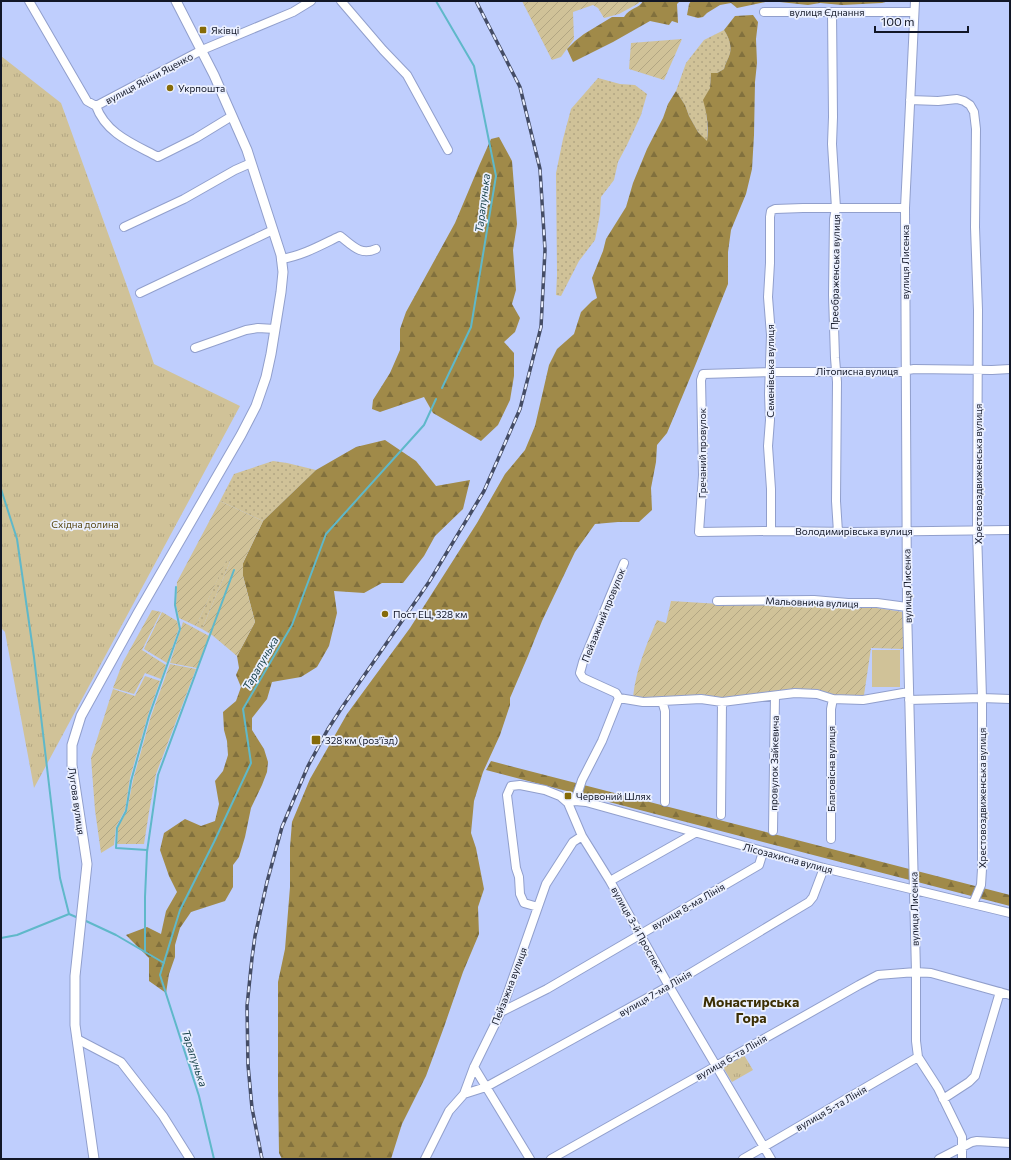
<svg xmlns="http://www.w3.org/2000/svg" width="1011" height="1160" viewBox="0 0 1011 1160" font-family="Commissioner,sans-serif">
<defs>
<pattern id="grass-dots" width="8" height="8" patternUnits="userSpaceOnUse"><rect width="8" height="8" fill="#d0c298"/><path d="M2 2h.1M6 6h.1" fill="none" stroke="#b2a683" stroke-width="1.8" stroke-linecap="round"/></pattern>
<pattern id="forest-firs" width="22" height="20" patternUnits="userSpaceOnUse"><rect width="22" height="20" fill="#a08a49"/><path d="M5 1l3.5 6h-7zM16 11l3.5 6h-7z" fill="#81703d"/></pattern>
<pattern id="park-tufts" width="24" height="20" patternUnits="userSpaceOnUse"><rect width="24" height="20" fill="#d0c298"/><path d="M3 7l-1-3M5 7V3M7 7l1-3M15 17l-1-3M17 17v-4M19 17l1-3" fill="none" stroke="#b2a683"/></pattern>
<pattern id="garden-furrows" width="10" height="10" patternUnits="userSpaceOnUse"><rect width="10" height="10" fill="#d0c298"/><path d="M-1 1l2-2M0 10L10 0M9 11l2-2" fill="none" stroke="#b2a683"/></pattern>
</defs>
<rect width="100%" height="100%" fill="#bfcefd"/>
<path fill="url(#grass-dots)" d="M724 30C728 36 732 45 730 53 729 58 725 63 724 69L717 73H711L710 88 704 100C707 115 708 126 707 142L698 132 689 116 685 105 676 91 686 63 704 40Z
M598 78 620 84 635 85 647 94 641 115 627 145 618 162 614 180 601 197 600 214 595 240 579 261 561 296 556 295 557 275 556 173 563 139 571 109Z
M273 461 287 463 316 470 263 521 220 501 234 474Z
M226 560 230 562 202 629 196 626Z"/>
<path fill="url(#forest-firs)" d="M643 1H680L677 4 678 23 672 21 669 25 650 21 613 42 573 62 567 49 575 41 584 34 612 17H624C630 7 639 9 643 1Z
M691 1H889L882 3 842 5 820 3 808 5 770 1 737 8 731 3 720 5 707 13 703 17 698 18 687 15 689 4Z
M753 15 758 22 756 39 757 63 755 82 754 135 752 169 746 194 731 230 728 252V284L695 366 667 433 657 445 656 462 651 488 652 510 639 522H618L595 524 575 552 542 621 528 656 510 698V705L500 735 483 772 474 801 471 833 476 848 484 889 478 907 479 934 463 972 444 1027 426 1076 402 1124 391 1159H282L279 1153 278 1087V982L285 949 290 887V847L292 822 310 779 347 714 410 628 477 523 505 474 525 450 535 426 549 365 557 349 574 334 581 312 592 301 597 298 592 278 603 251 606 239 626 207 633 183 647 149 663 118 668 104 676 91 685 105 689 116 698 132 707 141C709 127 707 114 703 100L710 88 711 73H717L724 69C725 63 729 58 730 53 732 45 728 36 724 30L735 16Z
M499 137 512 161 517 224 513 250 516 290 512 304 520 318 515 332 504 342 514 353V376L510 400 498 425 481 441 433 413 424 397 380 412 372 409 373 400 390 373 400 350V329L406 312 455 223 479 166 491 139Z
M385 440 416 461 436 486 470 480 463 509 435 536 424 556 403 583H382L364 593 334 591 337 613 329 646 317 667 301 677 272 682 267 699 252 718V730L264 749 268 762 267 772 262 785 251 808 245 837 239 857 233 865V887L225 901 191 912 180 928 175 945V957L169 974 166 993 149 981V958L126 935 147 927 161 934 166 911 177 892 169 876 160 850 164 833 185 819 201 826 215 821 219 804 215 781 223 771 228 755 227 741 224 730 223 712 236 701 241 687 236 675 239 668 237 656 255 622 243 576V563L263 521 316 470 356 447Z
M491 761 1010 895V906L486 770Z"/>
<path fill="url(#park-tufts)" d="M1 56 61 103 127 286 154 364 240 406 34 788 5 632 1 628Z
M744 1055 753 1070 732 1082 723 1067Z"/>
<path fill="url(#garden-furrows)" d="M522 1H640L639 3 619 14 604 18 598 8 593 5 573 12 574 39 561 57 552 60Z
M682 39 664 80 629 69 631 43Z
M220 501 263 521 243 563V576L255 622 237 656 212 635 202 629 230 562 226 561 196 626 179 618 176 605 177 582Z
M671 601 720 604 809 602 877 608 903 612V649L871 648 864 695 834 696 812 691 722 699 652 700 633 697C636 670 646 645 657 620L666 623Z
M152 610 161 612 142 650 166 665 161 679 145 673 134 694 113 688 123 662Z
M162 612 177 621 179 628 167 663 144 649Z
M183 622 209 636 197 668 170 663Z
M170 664 196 669 156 774 149 812 144 844H117L118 827 127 811 133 780 151 716Z
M145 676 160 681 148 715 130 778 125 810 116 827 114 845 101 853 95 810 91 758 113 689 135 696Z"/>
<path fill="#d0c298" d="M872 650H900V687H872Z"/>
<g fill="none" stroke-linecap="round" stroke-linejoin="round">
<path stroke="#5fb8c9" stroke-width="2" d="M436 1 474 66 496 176 471 327 442 388
M1 489 17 539 34 657 60 878 69 914 76 917
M147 850 116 848 117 828 126 811 131 781 149 716 180 629 175 605 176 587
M86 921 116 935 164 963
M1 938 17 935 69 914
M145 952V897L147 852 158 775 234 570
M214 1159 199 1096 160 975 180 910 214 842 251 763 243 709 292 625 326 534 424 425 436 399"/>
<g stroke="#919fcc" stroke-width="10">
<path id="minor" d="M29 1 87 101 96 106C106 134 134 144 158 157L196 138 232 116
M341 1 383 50 407 75 448 150
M915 1 905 208 907 607 916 972V1041L918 1057 938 1088 962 1137V1159
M764 12H914
M832 12 833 117 832 144 836 208 834 219 833 295 835 358 837 382 836 501 838 532
M910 100 938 101 957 99 964 101 970 105 974 112 976 129 975 227 978 310 977 530 982 698V869L981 885 973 904
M96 106 202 50 293 12 311 1
M124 227 184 199 235 170 251 163
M281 259C302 256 321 245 340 236 352 245 360 256 376 249
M140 293 273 230
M195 348 246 330 258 328 275 329
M1010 369 992 370 914 369 896 372H770L703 374 701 380 703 475 699 532 771 531 853 532 1010 530
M771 531V489L768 446 770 420 769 394 771 335 768 297 770 263V217L771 211 775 209 803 208H905
M717 601 814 600 848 603H877L907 607
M619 698 643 702 701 699 722 702 795 693 817 694 833 699 863 700 909 692
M909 700 982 698 1010 699
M662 701 665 711V802
M575 801 582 780 602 741 619 698 616 693 583 678 580 673 583 662 624 563
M568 803 575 801 586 802 824 868 1010 913
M721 815 722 702
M773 831 775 696
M831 839V709L833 699
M610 881 695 833
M538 907 524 903 520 894 519 877 516 868 507 795 511 786 520 785 545 790 560 796 568 803 582 836 610 881 669 986 771 1159
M501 1012 547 989 759 865 763 852
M77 1039 121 1062 163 1116 190 1159
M474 1067 530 1159
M464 1094 486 1087 669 986 809 902 813 897 824 868
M943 1099 969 1082 975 1076 1000 992
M425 1159 449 1111 464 1094 474 1067 501 1012 546 884 573 842 582 836
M551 1159 716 1066 859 985 878 975 916 972 931 973 1010 995
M743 1159 918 1057
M939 1159 972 1142 977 1141 1010 1143"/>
</g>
<g stroke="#919fcc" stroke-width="11">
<path id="tertiary" d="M94 1159 75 1025V976L87 864 72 765V745L81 716 138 613 241 435 256 406 266 377 271 354 281 292 283 272 281 255 247 150 214 75 176 1"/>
</g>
<use href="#minor" stroke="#fff" stroke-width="8"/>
<use href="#tertiary" stroke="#fff" stroke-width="9"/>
<g stroke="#444c65" stroke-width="3.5">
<path id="rail" d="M262 1159 252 1108 248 1065 247 1006 252 958 255 936 267 882 282 827 299 787 308 766 328 729 343 706 429 582 484 491 520 409 541 327 545 250 540 169 520 87 476 1"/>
</g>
<use href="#rail" stroke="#ebf0ff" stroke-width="2" stroke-dasharray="6" stroke-linecap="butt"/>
</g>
<g fill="#866b08" stroke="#ebf0ff" stroke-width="1.5">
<rect x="199" y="26" width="8" height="8" rx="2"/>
<circle cx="170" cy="88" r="4"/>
<circle cx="385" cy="614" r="4"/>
<rect x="311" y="735" width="10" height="10" rx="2"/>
<rect x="564" y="792" width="8" height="8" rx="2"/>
</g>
<g text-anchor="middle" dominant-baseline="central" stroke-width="3.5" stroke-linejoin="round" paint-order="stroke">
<g font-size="10" fill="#121727" stroke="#ebf0ff">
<text x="827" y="12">вулиця Єднання</text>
<text transform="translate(149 78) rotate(-28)">вулиця Яніни Яценко</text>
<text transform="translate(905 262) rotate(-90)">вулиця Лисенка</text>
<text transform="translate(835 272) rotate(-89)">Преображенська вулиця</text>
<text transform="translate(770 371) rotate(-90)">Семенівська вулиця</text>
<text x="857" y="371">Літописна вулиця</text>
<text transform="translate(702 453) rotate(-90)">Гречаний провулок</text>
<text transform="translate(978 474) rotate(-90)">Хрестовоздвиженська вулиця</text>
<text x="854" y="531">Володимирівська вулиця</text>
<text transform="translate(907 586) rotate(-91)">вулиця Лисенка</text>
<text transform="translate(812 602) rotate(2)">Мальовнича вулиця</text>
<text transform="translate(603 615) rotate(-68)">Пейзажний провулок</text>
<text transform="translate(774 763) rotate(-89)">провулок Зайкевича</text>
<text transform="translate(831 769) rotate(-90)">Благовісна вулиця</text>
<text transform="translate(982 798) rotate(-90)">Хрестовоздвиженська вулиця</text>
<text transform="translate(77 801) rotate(82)">Лугова вулиця</text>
<text transform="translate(788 858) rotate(15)">Лісозахисна вулиця</text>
<text transform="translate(688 906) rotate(-30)">вулиця 8-ма Лінія</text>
<text transform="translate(914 909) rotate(-91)">вулиця Лисенка</text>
<text transform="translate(638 930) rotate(61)">вулиця 3-й Проспект</text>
<text transform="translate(509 986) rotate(-69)">Пейзажна вулиця</text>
<text transform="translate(655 993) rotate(-30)">вулиця 7-ма Лінія</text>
<text transform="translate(731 1057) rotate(-30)">вулиця 6-та Лінія</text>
<text transform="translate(831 1108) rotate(-30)">вулиця 5-та Лінія</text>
</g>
<g font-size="10" fill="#121727" stroke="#ebf0ff" text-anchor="start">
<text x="211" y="30">Яківці</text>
<text x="178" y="88">Укрпошта</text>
<text x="393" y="614">Пост ЕЦ, 328 км</text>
<text x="325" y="740">328 км (роз'їзд)</text>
<text x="576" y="796">Червоний Шлях</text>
</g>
<g font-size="10" fill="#564612" stroke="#ebf0ff">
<text x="85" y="524">Східна долина</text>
</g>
<g font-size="11" font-style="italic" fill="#143e46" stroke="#ebf0ff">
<text transform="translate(482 203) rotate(-83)">Тарапунька</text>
<text transform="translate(260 663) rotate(-60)">Тарапунька</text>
<text transform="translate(195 1058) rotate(72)">Тарапунька</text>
</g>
<g font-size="14" font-weight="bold" fill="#3c2f04" stroke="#ebf0ff">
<text x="751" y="1001">Монастирська<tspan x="751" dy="16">Гора</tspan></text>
</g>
</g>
<rect width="1011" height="1160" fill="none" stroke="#121727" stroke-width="4"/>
<path d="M875 26v6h93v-6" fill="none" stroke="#121727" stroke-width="2"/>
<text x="881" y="26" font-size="12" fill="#121727" stroke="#ebf0ff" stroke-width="3" paint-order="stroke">100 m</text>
</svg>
